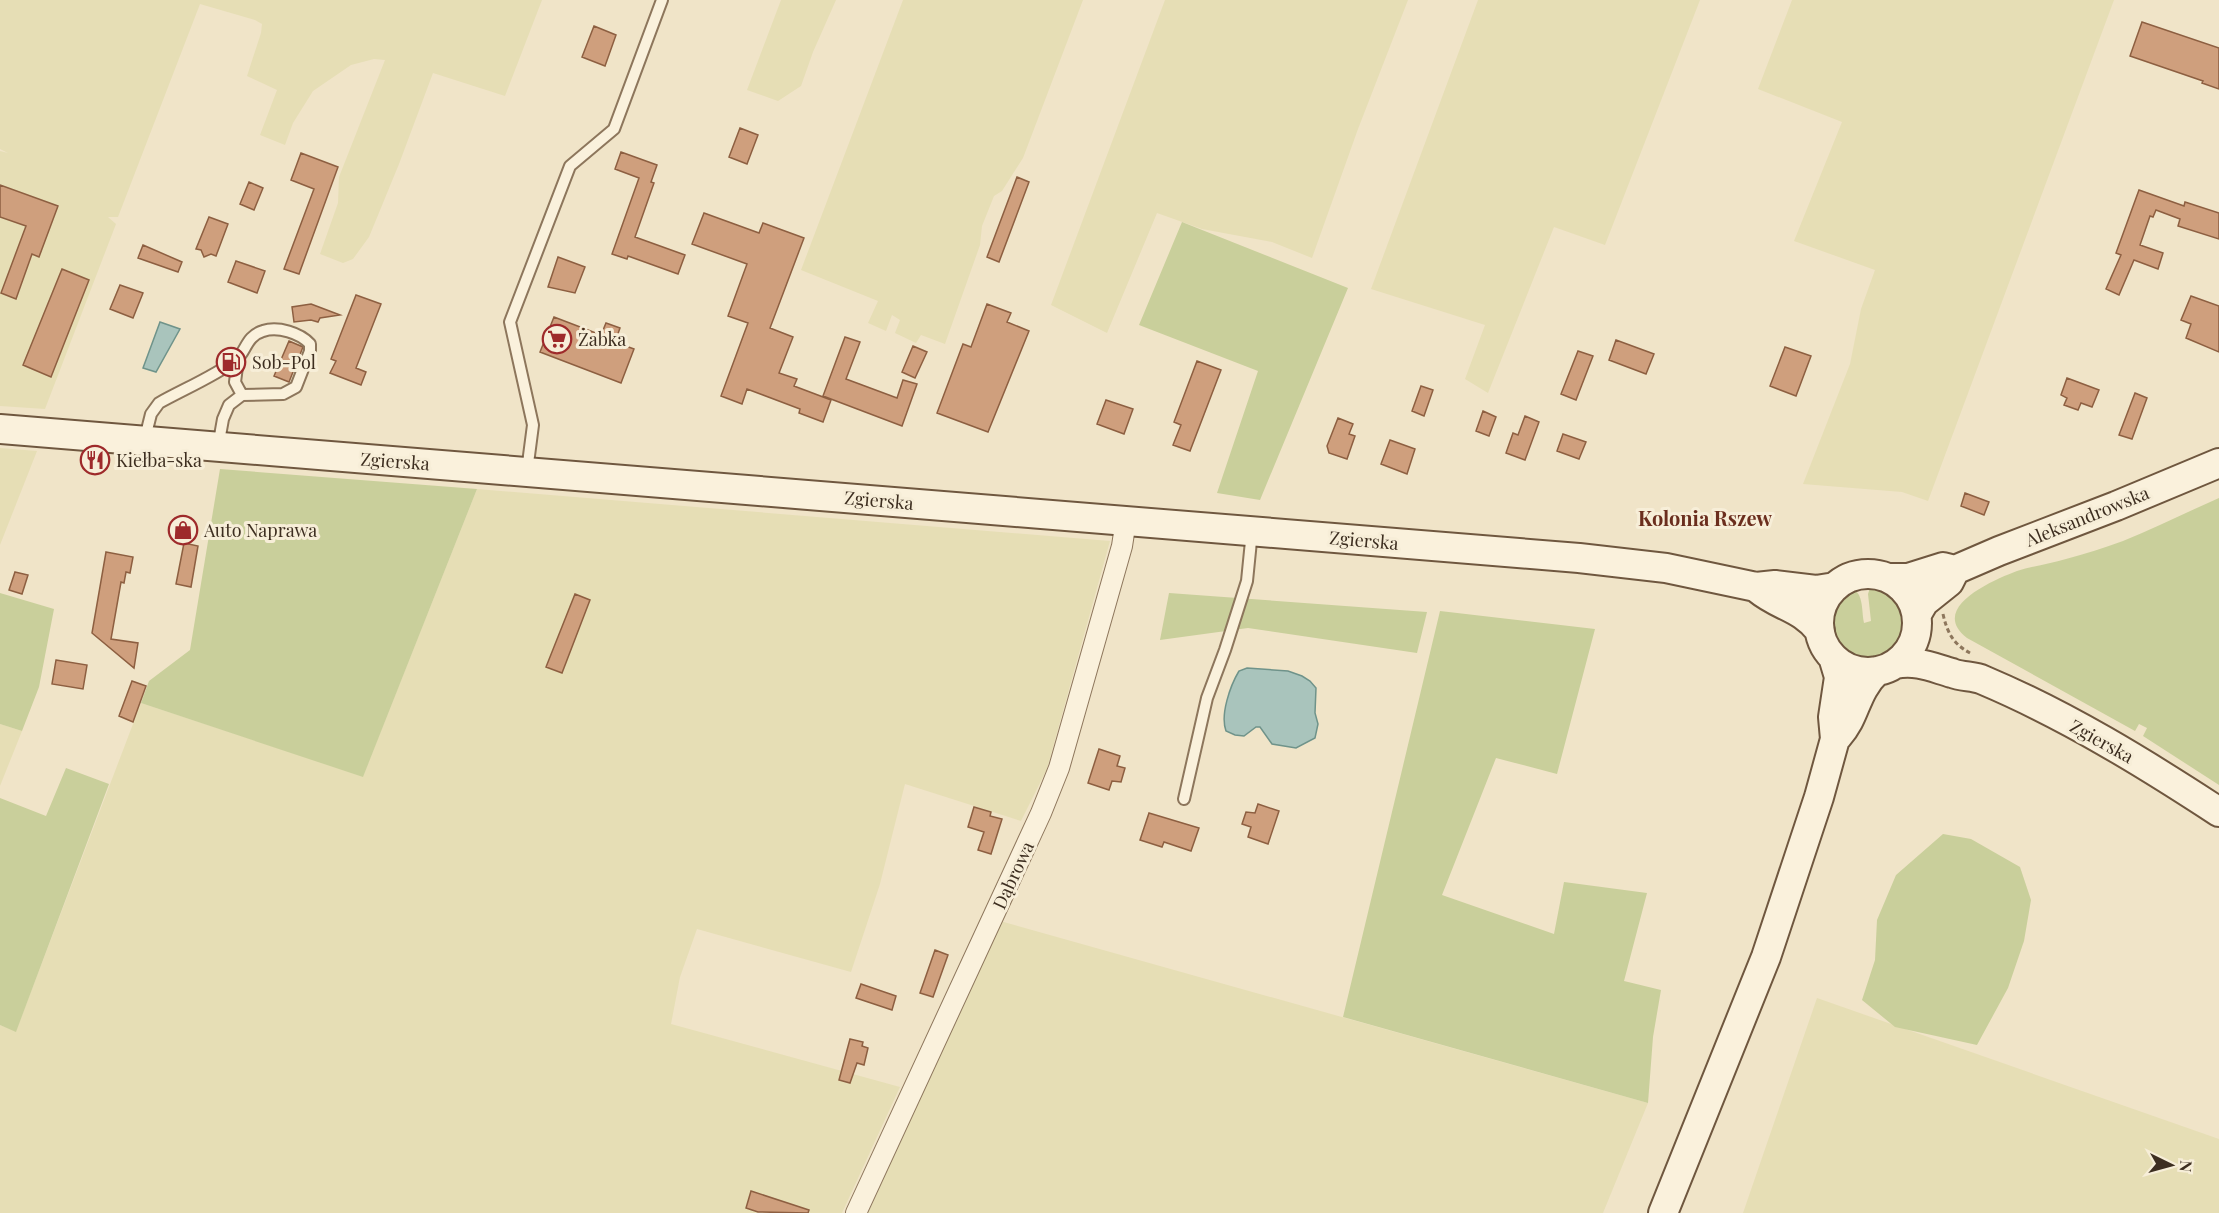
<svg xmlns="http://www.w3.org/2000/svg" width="2219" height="1213" viewBox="0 0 2219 1213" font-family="'Playfair Display',serif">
<rect width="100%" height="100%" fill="#f0e4c8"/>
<path fill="#e6deb5" d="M0 0H542L505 96 433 73 399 164 369 237 353 259 343 263 320 254 338 203 339 177 385 60 374 59 351 65 313 91 293 123 285 145 260 135 277 90 247 76 261 33 262 24 255 20 200 4 118 217H108L116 224 45 409 0 406V151L8 153 0 149Z
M781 0H836L813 52 801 86 778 101 747 90Z
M903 0H1083L1023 158 1002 191 994 196 982 226 980 245 945 344 921 335 916 343 895 333 900 320 892 315 886 331 868 323 878 301 801 270Z
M1165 0H1408L1358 129 1312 258 1272 242 1202 229 1157 213 1107 333 1051 305Z
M1478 0H1700L1605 245 1554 227 1488 393 1465 379 1485 325 1371 289Z
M1792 0H2114L1928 501 1902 492 1803 484 1850 364 1861 309 1875 270 1794 241 1842 122 1758 89Z
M0 448 37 451 0 545Z
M477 489 1110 541 1047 769 1021 821 905 784 880 884 851 972 697 929 680 977 671 1024 900 1087 842 1213H0V1025L16 1031 141 703 363 776Z
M0 724 22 731 0 786Z
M1000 921 1648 1103 1603 1213H868Z
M1817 998 2219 1139V1213H1743Z"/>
<path fill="#c9cf9b" d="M1182 222 1348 288 1260 500 1217 493 1258 371 1139 325Z
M220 469 477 489 363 777 141 703 149 681 190 650Z
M2219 498V785L2143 736 2147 728 2139 724 2135 731 1967 638C1928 608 1993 580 2017 571 2032 566 2050 564 2066 559 2085 554 2104 548 2123 541 2155 528 2187 512 2219 498Z
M1874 586C1912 584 1921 649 1877 660 1866 663 1855 660 1846 654 1808 627 1849 574 1859 595 1863 603 1862 615 1864 623L1871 621 1868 594 1870 588Z
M0 593 54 609 39 687 22 731 0 724Z
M1169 593 1427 612 1417 653 1248 628 1160 640Z
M1440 611 1595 629 1557 774 1496 758 1442 895 1554 934 1564 882 1647 893 1624 981 1661 990 1653 1037 1648 1103 1343 1017Z
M66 768 109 784 16 1032 0 1025V798L46 816Z
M1943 834 1971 839 2020 867 2031 900 2024 941 2008 988 1977 1045 1895 1027 1862 1000 1875 960 1877 920 1896 875Z"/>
<path fill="#a9c4bc" stroke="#6f938a" stroke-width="1.5" d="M160 322 180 329 156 372 143 368Z
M1247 668 1288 671 1302 676 1310 681 1316 688 1315 713 1318 724 1315 738 1296 748 1272 744 1260 727H1256L1244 736 1235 735 1226 731C1220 715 1230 686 1239 671Z"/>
<path fill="#cf9f7d" stroke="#8d5f41" stroke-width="1.5" d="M2142 22 2219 48V89L2202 83 2203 81 2130 56Z
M594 26 616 35 605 66 582 57Z
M740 128 758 135 747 164 729 157Z
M621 152 657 165 651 182 654 183 635 237 685 255 678 274 628 256 627 259 612 254 639 178 615 169Z
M301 153 338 167 299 274 284 269 314 189 291 180Z
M1017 177 1029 182 999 262 987 257Z
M249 182 263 188 254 210 240 204Z
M0 185 58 206 39 257 32 254 16 299 1 293 26 226 0 217Z
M2139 190 2184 206 2185 202 2219 213V239L2178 226 2180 219 2156 210 2153 217 2150 216 2140 245 2163 253 2158 269 2134 260 2119 295 2106 289 2121 255 2116 253Z
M704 213 759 233 763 223 804 238 770 328 793 337 779 373 797 379 794 386 831 400 823 422 799 413 800 409 747 389 742 404 721 396 748 323 728 316 747 264 692 244Z
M209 217 228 224 216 256 211 254 204 257 201 250 196 249Z
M143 245 182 262 178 272 138 258Z
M558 257 585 267 575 293 548 287Z
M236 261 265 271 257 293 228 282Z
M62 269 89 280 51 377 23 365Z
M120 285 143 293 133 318 110 309Z
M356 295 381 304 356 368 366 372 361 385 330 373 336 361 331 359Z
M2191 296 2219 306V352L2186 338 2191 324 2181 320Z
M311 304 340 315 320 318 318 322 311 320 294 322 292 307Z
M987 304 1011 313 1007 322 1029 331 988 432 937 413 963 344 971 347Z
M554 317 601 335 606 323 620 328 615 342 634 349 621 383 540 352Z
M845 337 860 342 846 379 897 398 903 380 917 384 902 426 823 396Z
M1616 340 1654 354 1646 374 1609 360Z
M289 341 303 347 289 382 274 376Z
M913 346 927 352 915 378 902 372Z
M1785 347 1811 356 1796 396 1770 386Z
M1578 351 1593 356 1576 400 1561 394Z
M1197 361 1221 370 1190 451 1173 445 1181 425 1174 422Z
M2067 378 2099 390 2092 407 2081 403 2078 410 2064 405 2067 398 2061 395Z
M1421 386 1433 390 1424 416 1412 411Z
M2135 393 2147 398 2132 439 2119 435Z
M1106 400 1133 409 1124 434 1097 424Z
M1483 411 1496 417 1489 436 1476 431Z
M1525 416 1539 422 1525 460 1506 453 1513 433 1518 435Z
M1338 418 1353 424 1349 434 1355 436 1347 459 1329 453 1327 446Z
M1563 434 1586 442 1579 459 1557 451Z
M1390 440 1415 449 1407 474 1381 464Z
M1965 493 1989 502 1984 515 1961 506Z
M184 543 198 546 191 587 176 584Z
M106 552 133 557 130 573 126 572 124 583 121 582 111 639 138 643 134 668 92 633Z
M15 572 28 575 22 594 9 590Z
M575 594 590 600 562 673 546 667Z
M56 660 87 665 83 689 52 684Z
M132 681 146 686 133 722 119 716Z
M1099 749 1120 756 1117 766 1125 768 1121 782 1112 781 1109 790 1088 783Z
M1258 804 1279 811 1268 844 1248 837 1251 827 1242 824 1246 812 1255 813Z
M974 807 991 812 990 816 1002 819 991 854 978 850 984 832 968 827Z
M1149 813 1199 828 1191 851 1164 842 1162 847 1140 840Z
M935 950 948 955 933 997 920 993Z
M861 984 896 996 892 1010 856 998Z
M850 1039 863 1042 862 1046 868 1048 864 1065 857 1063 850 1083 839 1080Z
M751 1191 809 1210 808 1213 758 1212 746 1208Z"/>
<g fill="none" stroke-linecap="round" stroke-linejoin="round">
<g stroke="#8d765c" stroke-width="14">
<path id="lane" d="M238 359 235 382 242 395
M145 438 151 414 159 403C182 390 215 376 236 360 246 352 246 336 263 331 278 326 300 333 310 344V351L296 387 283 394 242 395 229 405 223 419 218 447
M527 471 533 425 510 322 570 166 614 129 662 0
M1184 799 1207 698 1225 650 1247 581 1252 531"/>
</g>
<g stroke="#8d765c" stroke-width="22">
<path id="street" d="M856 1213 1041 813 1059 768 1122 546 1126 520"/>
</g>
<g stroke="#6f573f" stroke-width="32">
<path id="secondary" d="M0 429 1579 558 1666 568 1756 587 1775 585 1816 590 1835 587
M1819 623a49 49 0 1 1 98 0a49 49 0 1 1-98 0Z
M1888 578H1908L1943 567 1955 570 1999 551 2116 506 2219 463
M1758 589C1780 607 1801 607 1820 631
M1917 614 1924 602 1949 582 1955 570
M1895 664C1917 660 1931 667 1952 673 1962 677 1974 676 1983 680 2066 715 2144 763 2219 812
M1838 736C1857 715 1854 693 1877 671
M1663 1213 1766 957 1819 797 1835 739 1833 717 1839 677 1833 657"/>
</g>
<path stroke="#8d765c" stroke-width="3" stroke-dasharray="4.5 3" stroke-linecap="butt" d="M1943 614C1947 632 1953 644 1970 653"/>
<use href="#lane" stroke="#faf1dc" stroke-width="10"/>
<use href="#street" stroke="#faf1dc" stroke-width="20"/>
<use href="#secondary" stroke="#faf1dc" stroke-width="28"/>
</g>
<defs>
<g id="supermarket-ring" transform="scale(1.5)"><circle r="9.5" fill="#f7eed8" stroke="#9e2a2b" stroke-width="1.5"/><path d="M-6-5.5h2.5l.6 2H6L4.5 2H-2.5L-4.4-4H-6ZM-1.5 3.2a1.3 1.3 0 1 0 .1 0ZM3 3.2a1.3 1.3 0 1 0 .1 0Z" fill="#9e2a2b"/></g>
<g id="fuel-ring" transform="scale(1.5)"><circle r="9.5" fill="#f7eed8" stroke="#9e2a2b" stroke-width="1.5"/><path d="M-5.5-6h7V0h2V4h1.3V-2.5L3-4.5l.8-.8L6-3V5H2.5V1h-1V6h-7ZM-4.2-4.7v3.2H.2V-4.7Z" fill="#9e2a2b"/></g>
<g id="restaurant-ring" transform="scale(1.5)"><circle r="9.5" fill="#f7eed8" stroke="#9e2a2b" stroke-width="1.5"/><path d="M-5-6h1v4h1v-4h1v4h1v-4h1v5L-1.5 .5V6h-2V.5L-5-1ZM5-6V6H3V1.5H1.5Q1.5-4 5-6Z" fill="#9e2a2b"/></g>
<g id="shop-ring" transform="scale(1.5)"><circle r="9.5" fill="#f7eed8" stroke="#9e2a2b" stroke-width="1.5"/><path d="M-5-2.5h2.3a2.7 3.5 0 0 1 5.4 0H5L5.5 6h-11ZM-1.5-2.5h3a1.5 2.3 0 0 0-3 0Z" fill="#9e2a2b"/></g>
</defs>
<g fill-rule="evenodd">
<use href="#supermarket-ring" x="557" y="339"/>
<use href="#fuel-ring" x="231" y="362"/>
<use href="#restaurant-ring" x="95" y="460"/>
<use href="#shop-ring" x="183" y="530"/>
</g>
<g text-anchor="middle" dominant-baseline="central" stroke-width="6" stroke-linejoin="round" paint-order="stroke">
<g font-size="18" fill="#3d2e20" stroke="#f7eed8" text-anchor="start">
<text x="578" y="339">Żabka</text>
<text x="252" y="362">Sob-Pol</text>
<text x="116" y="460">Kiełba-ska</text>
<text x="204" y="530">Auto Naprawa</text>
</g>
<g font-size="18" fill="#3d2e20" stroke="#f7eed8">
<text transform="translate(395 461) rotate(4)">Zgierska</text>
<text transform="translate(879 500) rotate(5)">Zgierska</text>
<text transform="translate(2087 516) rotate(-22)">Aleksandrowska</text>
<text transform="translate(1364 540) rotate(5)">Zgierska</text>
<text transform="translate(2102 741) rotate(29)">Zgierska</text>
<text transform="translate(1013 875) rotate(-65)">Dąbrowa</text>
</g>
<g font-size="20" font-weight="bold" fill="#6b2e1e" stroke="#f7eed8">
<text x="1705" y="517">Kolonia Rszew</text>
</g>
</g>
<g transform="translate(2171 1165) rotate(95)" stroke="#f7eed8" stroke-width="4.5" paint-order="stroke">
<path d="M0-4.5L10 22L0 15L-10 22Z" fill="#3d2e20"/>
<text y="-9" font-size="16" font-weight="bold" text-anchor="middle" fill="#3d2e20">N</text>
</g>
</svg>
